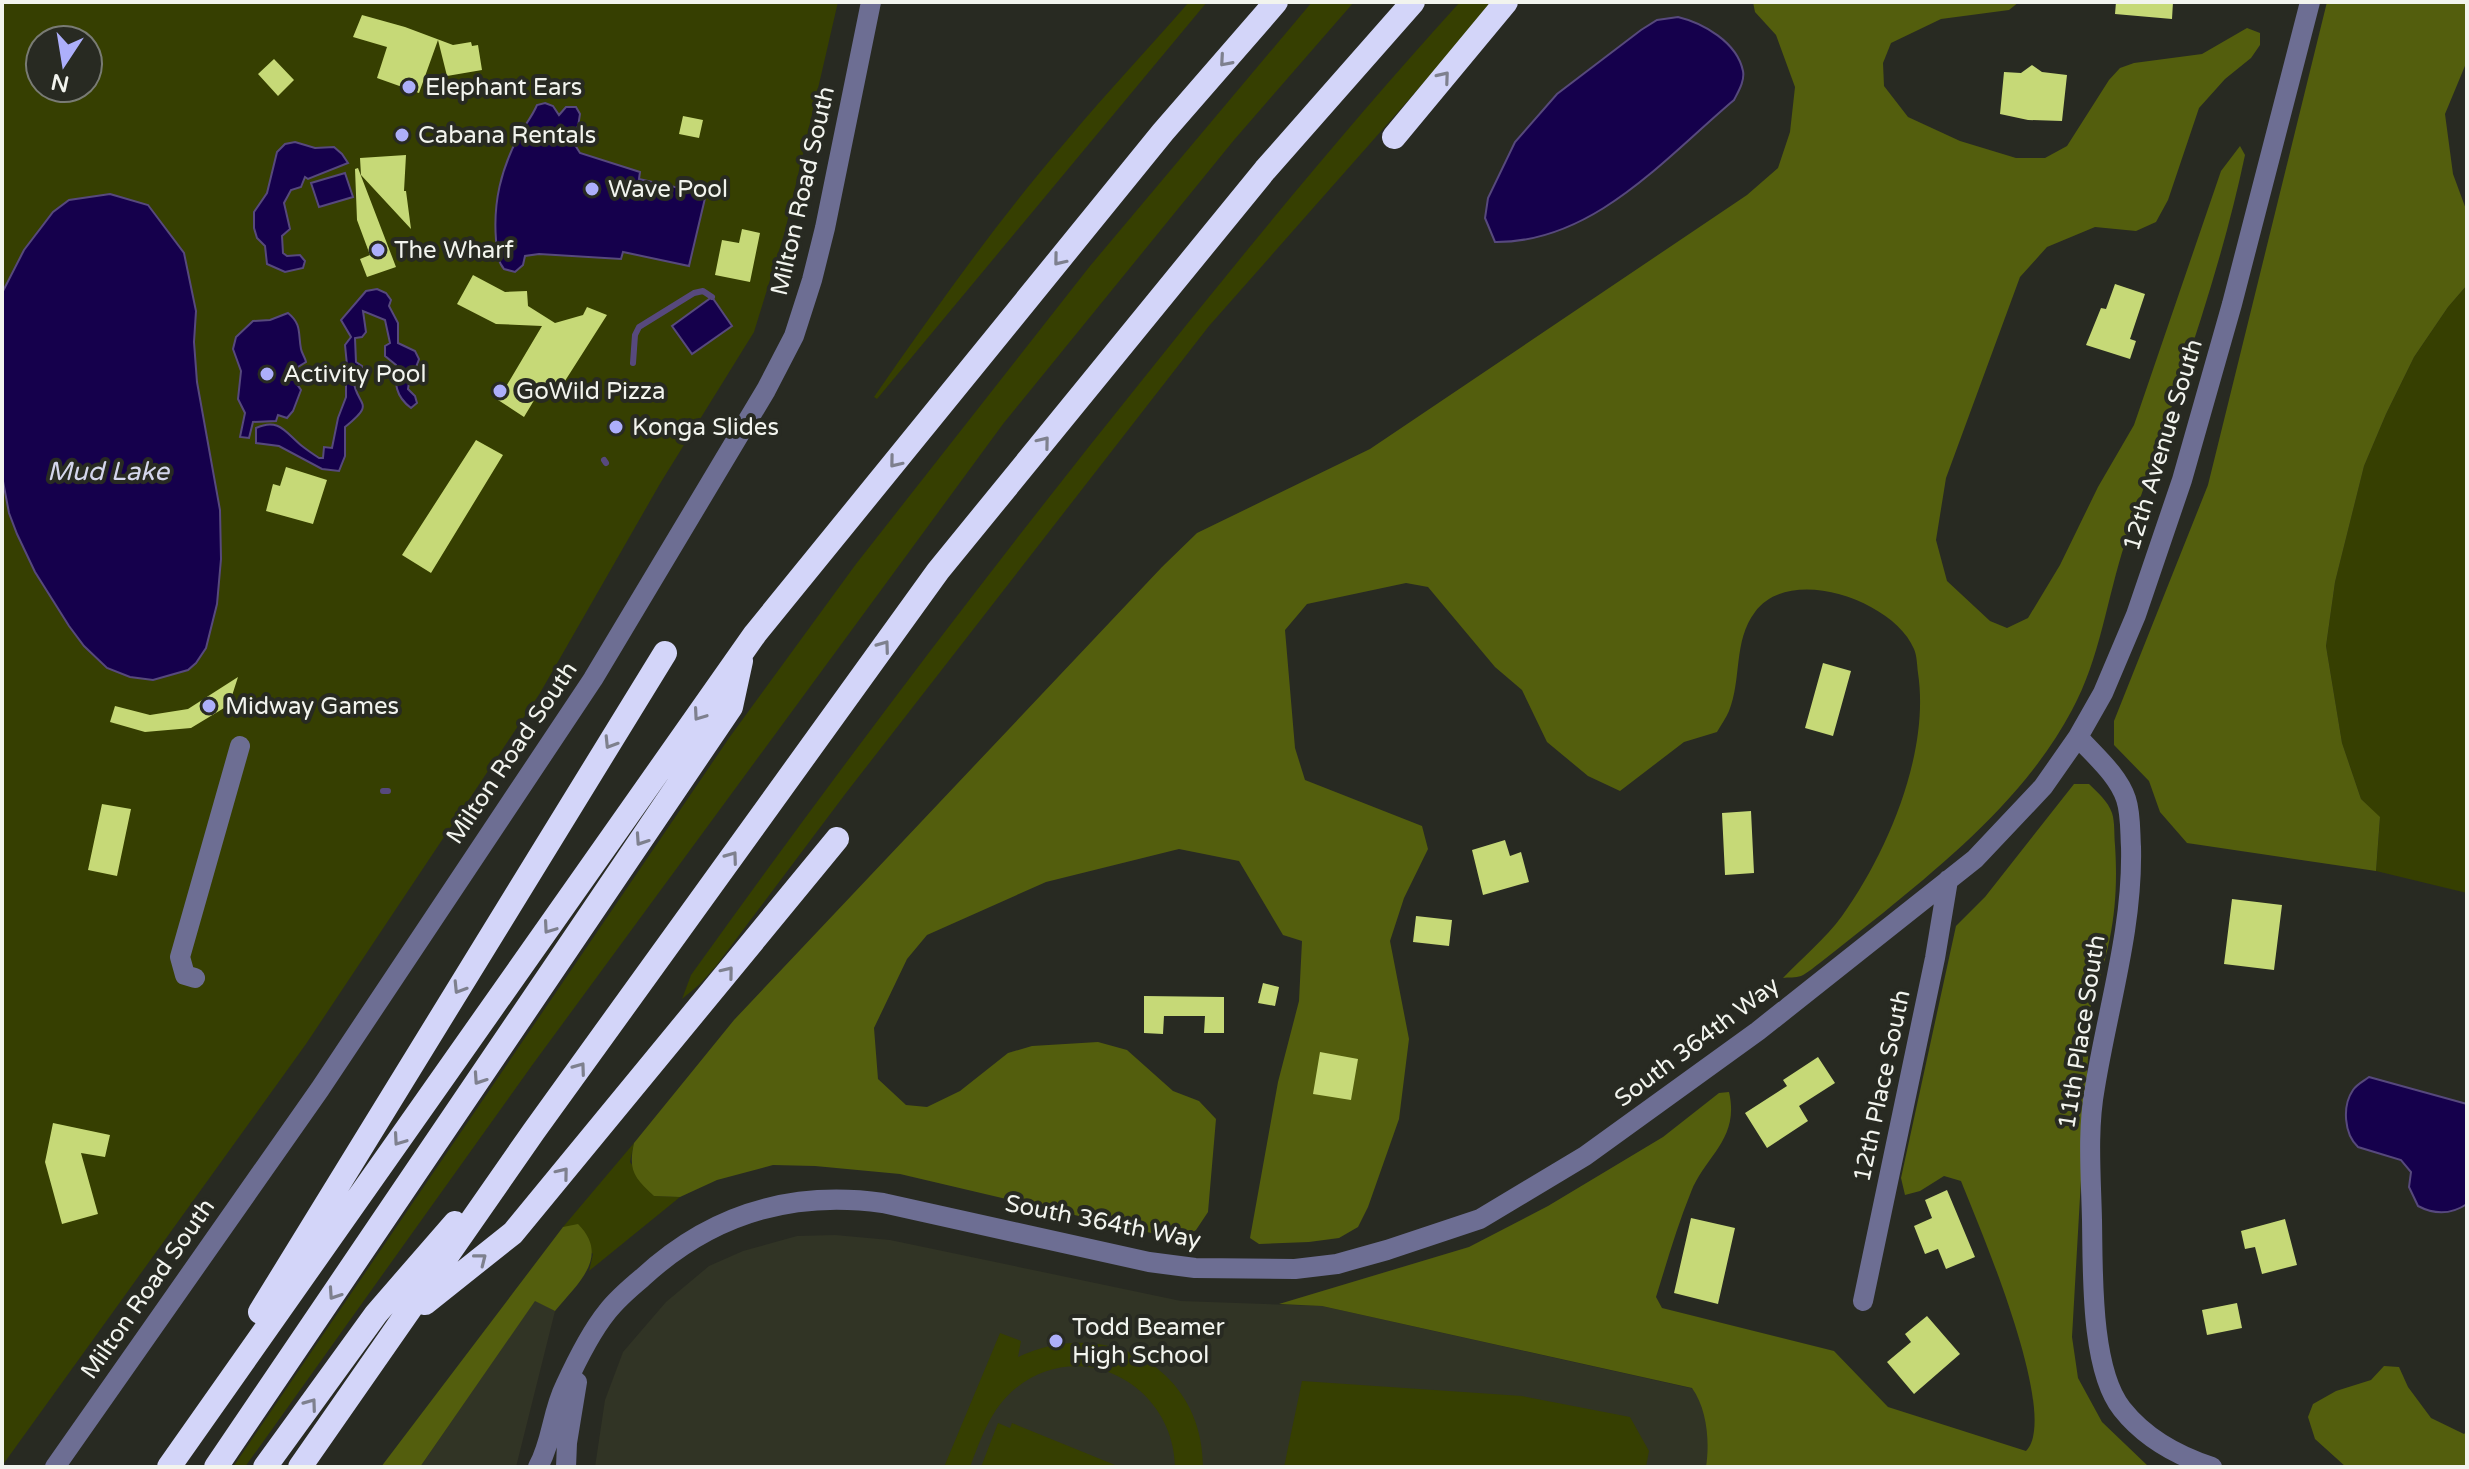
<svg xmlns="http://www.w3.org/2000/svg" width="2469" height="1469" viewBox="0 0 2469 1469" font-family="'Varela Round',sans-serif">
<rect width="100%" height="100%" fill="#282a22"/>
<path fill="#313425" d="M835 1235 890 1240 1181 1301 1322 1306 1839 1421 1828 1467H595L605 1400 623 1352 666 1302 709 1266 743 1251 797 1236Z
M535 1300 555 1311 516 1467H420Z"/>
<path fill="#363f01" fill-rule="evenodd" d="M2 2H838L785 231 754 332 661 482 540 693 306 1044 2 1466ZM40 40H88V88H40Z
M1189 2H1207L877 399 874 397C935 309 998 220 1068 139 1107 92 1149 48 1189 2Z
M1312 2H1354L1234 140 1003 424 533 1064 245 1467H233L729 738 856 564 1090 266Z
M1460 2H1495L1209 326 846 793 716 966 700 984 682 999 691 975C835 774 984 577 1139 384 1243 254 1348 125 1460 2Z
M2467 285V893L2376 871 2380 818 2361 799 2342 743 2326 646 2335 582 2364 466 2386 414 2414 357 2448 307Z
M634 1143 630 1162 654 1196 680 1197 589 1271 593 1254 563 1227Z
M1000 1333 1021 1341 1018 1357C1104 1316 1203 1366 1203 1467H1175C1174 1386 1082 1335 1016 1388 991 1408 981 1438 970 1467H944Z
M1302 1381 1522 1396 1630 1417 1649 1451 1646 1467H1284Z
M998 1423 1010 1428 1012 1423 1120 1467H981Z"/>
<path fill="#535e0d" d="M1753 2H2019L2009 10 1941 19 1891 43 1883 63 1884 86 1908 117 1960 141 2016 158H2045L2067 146 2109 80 2120 68 2134 63 2202 54 2247 28 2260 33V45L2251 58 2225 79 2199 108 2168 200 2156 222 2136 231 2095 227 2047 247 2020 277 1946 478 1936 540 1947 581 1990 621 2007 628 2028 618 2060 565 2098 487 2134 425 2221 171 2240 146 2245 155C2217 288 2168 414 2125 543 2107 598 2100 659 2072 710 2028 793 1954 855 1883 913 1862 929 1842 946 1821 962 1815 966 1808 973 1801 976 1796 978 1788 977 1783 978 1802 958 1826 938 1842 916 1888 852 1930 752 1918 673 1917 665 1917 656 1914 649 1894 601 1790 564 1755 612 1733 641 1742 679 1729 711 1726 718 1721 725 1717 732L1684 742 1620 791 1588 776 1547 742 1522 690 1495 667 1428 587 1406 583 1307 604 1285 630 1295 748 1305 780 1422 826 1428 849 1404 898 1390 941 1409 1039 1399 1119 1368 1207 1358 1227 1339 1238 1309 1242 1259 1244 1250 1238 1278 1082 1299 1001 1302 941 1283 935 1239 861 1179 849 1046 882 927 935 907 959 874 1028 878 1079 906 1105 927 1107 960 1091 1008 1053 1032 1046 1098 1042 1127 1050 1173 1091 1199 1101 1216 1119 1208 1212 1196 1230 1181 1240 900 1174 815 1166 773 1165 717 1180 680 1197 654 1196C634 1178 628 1170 634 1143L734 1020 1162 567 1197 533 1370 449 1747 195 1778 168 1790 132 1795 87 1776 35 1755 12Z
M2327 2H2467V61L2445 114 2453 174 2467 212V285L2448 307 2414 357 2386 414 2364 466 2335 582 2326 646 2342 743 2361 799 2380 817 2376 871 2187 843 2160 812 2149 781 2114 745V721L2208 485Z
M2074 784H2089C2097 792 2108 801 2112 813 2115 822 2114 835 2115 845 2119 905 2111 948 2091 1005L2072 1337 2078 1378 2102 1422 2149 1467H1706C1710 1441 1707 1409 1692 1388L1322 1306 1279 1304 1469 1247 1548 1206 1663 1137 1719 1093 1729 1092C1740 1139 1705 1156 1691 1192 1677 1226 1667 1262 1656 1297L1662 1308 1834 1351 1888 1407 2026 1451C2061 1416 1979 1226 1961 1181L1944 1176 1920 1191 1905 1195 1901 1178 1956 926 1985 897Z
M578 1224C611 1257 577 1284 555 1311L535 1301 420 1467H381L563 1227Z
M2384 1366 2399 1367 2408 1387 2431 1418 2464 1434 2467 1431V1467H2346L2315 1439 2308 1417 2313 1404 2336 1391 2371 1380Z"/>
<path fill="#15004c" stroke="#57497d" stroke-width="2" d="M1678 17C1703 23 1737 42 1743 71 1745 81 1738 92 1734 100 1664 159 1593 243 1495 242L1485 218 1488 198 1515 142 1557 94 1641 30 1657 20Z
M545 103 553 106 559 115 566 107H576L580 114 578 127 572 130 570 137 580 153 640 172 639 179 706 194 689 266 623 252 621 259 539 254 525 256 523 265 515 272 504 269C497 261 497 250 496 240 493 202 501 170 518 137 524 126 532 117 537 105Z
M295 142 315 148 334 147 342 154 348 163 308 179 305 177 301 187 291 190 284 203 290 229 282 236 283 253 287 256 300 255 305 261 303 268 285 272 267 264 265 246 257 238 254 228V212L267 193 277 152 285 144Z
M345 173 353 197 319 207 311 183Z
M110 194 148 205 184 253 196 311 194 342 197 382 220 510 221 559 217 604 206 648 196 663 188 670 153 680 130 677 107 668 84 646 69 626 35 572 17 534 9 513 2 476V293L24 250 53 212 69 200Z
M377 289 386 293 391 300 389 306 398 323V343L415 351 419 359C416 370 409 377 408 389L415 396 417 403 411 408C395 396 395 384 396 365L385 356V346L390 343 385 320 363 311 366 332 362 337 355 338 356 362 362 366V372L353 379C357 408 377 401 345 427V456L339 471 322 469 279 446 256 443V428C279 417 286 433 302 446 307 450 313 454 319 458H323L324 447 332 448 338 418 346 397V376L343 374 347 365 345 345 351 337 341 320 366 291Z
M712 297 732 326 692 354 672 326Z
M288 313C302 324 298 334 301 349 302 354 305 357 306 362L298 367 292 377 301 390 293 411 287 418 278 415 276 421 253 422 249 438 240 437 245 413 238 399 241 371 233 349 236 337 253 321 270 320Z
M2369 1077 2467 1104V1204C2452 1214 2435 1215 2418 1206L2409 1187 2411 1172 2401 1160 2358 1147C2344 1134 2342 1106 2353 1090 2357 1084 2364 1081 2369 1077Z"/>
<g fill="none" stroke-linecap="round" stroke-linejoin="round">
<path stroke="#57497d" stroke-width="6" d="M633 363 635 335 639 327 694 293 703 291 712 297
M604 460 606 463
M383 791H388"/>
</g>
<path fill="#c6d977" d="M2116 2H2173L2172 19 2115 14Z
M362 15 405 27 453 45 471 42 472 46 478 45 482 70 447 76 438 40 419 93 377 78 387 47 353 37Z
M274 59 294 80 278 96 258 74Z
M2032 65 2042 72 2067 75 2062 121 2028 120 2000 114 2004 72 2021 73Z
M683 116 703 120 699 138 679 134Z
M406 155 404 191H406L411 229 361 175 360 158Z
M358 168 396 267 367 277 360 259 370 255 357 220 355 169Z
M742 229 760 233 750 282 715 275 722 240 739 243Z
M473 275 505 292 527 291 528 306 555 323 583 315 587 307 607 315 556 395 542 387 524 417 498 400 542 326 496 324 457 304Z
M2115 284 2145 294 2130 339 2136 341 2130 359 2086 345 2101 308 2106 309Z
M476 440 503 455 431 573 402 555Z
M286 467 327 480 313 524 266 511 273 484 280 486Z
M1823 663 1851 671 1833 736 1805 728Z
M238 677 229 705 191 728 145 732 110 722 115 706 150 715 188 709Z
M102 804 131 809 117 876 88 870Z
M1751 811 1754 873 1725 875 1722 813Z
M1505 840 1510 856 1521 852 1529 882 1483 895 1472 850Z
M2232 899 2282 905 2274 970 2224 964Z
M1416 916 1452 920 1449 946 1413 942Z
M1263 983 1279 987 1275 1006 1258 1003Z
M1144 996 1224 997V1033H1204L1205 1016H1164L1163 1034 1144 1033Z
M1320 1052 1358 1059 1351 1100 1313 1094Z
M1818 1057 1835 1083 1799 1106 1808 1121 1767 1148 1745 1113 1787 1086 1783 1080Z
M53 1123 110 1135 105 1157 81 1153 98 1214 62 1224 45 1162Z
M1947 1190 1975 1257 1946 1269 1938 1249 1925 1254 1914 1226 1932 1218 1925 1200Z
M1691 1218 1735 1228 1718 1304 1674 1293Z
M2285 1219 2297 1265 2262 1274 2255 1247 2245 1249 2241 1231Z
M2237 1303 2242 1328 2207 1335 2202 1310Z
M1927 1316 1960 1354 1914 1394 1887 1362 1911 1342 1905 1334Z"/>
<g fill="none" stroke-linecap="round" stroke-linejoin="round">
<path stroke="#6d6e93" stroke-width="20" d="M2078 737C2095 756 2118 775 2126 799 2131 814 2130 832 2131 847 2133 928 2108 1007 2095 1087 2087 1130 2091 1176 2092 1220 2093 1270 2090 1369 2122 1409 2145 1438 2178 1456 2212 1467
M195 978 185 975 180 957 240 746
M1863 1301 1935 958 1948 880
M55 1467 320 1089 593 679 766 390 794 336 812 280 825 228 871 2
M538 1467C552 1442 552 1412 565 1386 576 1362 590 1333 607 1312 617 1299 630 1288 642 1278 711 1214 791 1190 883 1203L1149 1262 1195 1268 1295 1269 1337 1264 1387 1250 1480 1219 1585 1156 1758 1031 1975 859 2043 787 2078 737 2103 693 2136 615 2182 480 2232 304 2310 2
M566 1467 567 1443 577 1382"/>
<path stroke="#d3d5f9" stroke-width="24" d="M1394 137 1506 2
M425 1303 513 1233 837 839
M260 1312 665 653
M169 1467 755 634 1163 132 1276 2
M216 1467 731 707 741 661
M265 1467 376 1314 455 1223
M300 1467 534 1131 938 571 1265 170 1413 2"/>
</g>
<defs><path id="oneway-chevron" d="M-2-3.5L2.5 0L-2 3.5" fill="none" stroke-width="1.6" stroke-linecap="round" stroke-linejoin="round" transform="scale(2)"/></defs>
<g stroke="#7e808e">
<use href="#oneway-chevron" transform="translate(1225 61) rotate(131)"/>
<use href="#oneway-chevron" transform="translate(1444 77) rotate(-50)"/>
<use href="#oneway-chevron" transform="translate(1059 260) rotate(129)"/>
<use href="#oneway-chevron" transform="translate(1044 442) rotate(-51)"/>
<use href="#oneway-chevron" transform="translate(895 462) rotate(129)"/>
<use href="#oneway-chevron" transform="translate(884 646) rotate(-54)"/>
<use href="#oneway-chevron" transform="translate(699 715) rotate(125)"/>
<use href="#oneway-chevron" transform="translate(610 743) rotate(122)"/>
<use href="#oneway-chevron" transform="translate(641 840) rotate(124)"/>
<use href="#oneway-chevron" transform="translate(732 857) rotate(-54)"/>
<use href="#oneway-chevron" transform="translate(549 928) rotate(125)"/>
<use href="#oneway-chevron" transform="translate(728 972) rotate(-51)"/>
<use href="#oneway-chevron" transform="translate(459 988) rotate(122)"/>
<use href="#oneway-chevron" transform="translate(580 1068) rotate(-54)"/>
<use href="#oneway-chevron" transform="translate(479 1079) rotate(124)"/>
<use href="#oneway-chevron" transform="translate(399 1140) rotate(125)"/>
<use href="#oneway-chevron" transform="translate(563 1173) rotate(-51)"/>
<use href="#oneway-chevron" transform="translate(481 1259) rotate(-38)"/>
<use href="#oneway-chevron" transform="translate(334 1294) rotate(124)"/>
<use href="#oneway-chevron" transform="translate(311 1404) rotate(-54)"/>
</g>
<g fill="#adaffb" stroke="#282a22" stroke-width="3">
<circle cx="409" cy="87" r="8"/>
<circle cx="402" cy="135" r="8"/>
<circle cx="592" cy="189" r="8"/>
<circle cx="378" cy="250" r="8"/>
<circle cx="267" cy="374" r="8"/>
<circle cx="500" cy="391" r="8"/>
<circle cx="616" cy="427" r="8"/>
<circle cx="209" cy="706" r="8"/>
<circle cx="1056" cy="1341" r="8"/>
</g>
<g text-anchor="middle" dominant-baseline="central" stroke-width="8" stroke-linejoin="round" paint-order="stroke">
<g font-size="24" fill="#f2f4ee" stroke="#282a22" text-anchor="start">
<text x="425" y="87">Elephant Ears</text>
<text x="418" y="135">Cabana Rentals</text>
<text x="608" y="189">Wave Pool</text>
<text x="394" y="250">The Wharf</text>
<text x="283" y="374">Activity Pool</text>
<text x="516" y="391">GoWild Pizza</text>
<text x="632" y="427">Konga Slides</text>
<text x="225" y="706">Midway Games</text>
<text x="1072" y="1327">Todd Beamer<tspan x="1072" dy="28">High School</tspan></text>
</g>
<g font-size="24" fill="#f2f4ee" stroke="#282a22">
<text transform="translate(803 191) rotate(-77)">Milton Road South</text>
<text transform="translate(2163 445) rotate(-73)">12th Avenue South</text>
<text transform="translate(512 753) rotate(-56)">Milton Road South</text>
<text transform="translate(2082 1032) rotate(-81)">11th Place South</text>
<text transform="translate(1697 1042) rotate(-37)">South 364th Way</text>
<text transform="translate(1882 1086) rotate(-78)">12th Place South</text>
<text transform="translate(1103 1222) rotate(11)">South 364th Way</text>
<text transform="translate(148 1289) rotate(-55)">Milton Road South</text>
</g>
<g font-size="26" font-style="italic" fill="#d4d6ec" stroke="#282a22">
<text x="108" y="471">Mud Lake</text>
</g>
</g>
<rect width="2469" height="1469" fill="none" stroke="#f2f4ee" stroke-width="8"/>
<g transform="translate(64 64) rotate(192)"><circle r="38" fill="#282a22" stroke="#797b74" stroke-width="2"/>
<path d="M0-6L14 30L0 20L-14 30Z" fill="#adaffb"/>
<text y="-12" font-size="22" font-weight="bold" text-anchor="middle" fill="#f2f4ee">N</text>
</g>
</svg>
